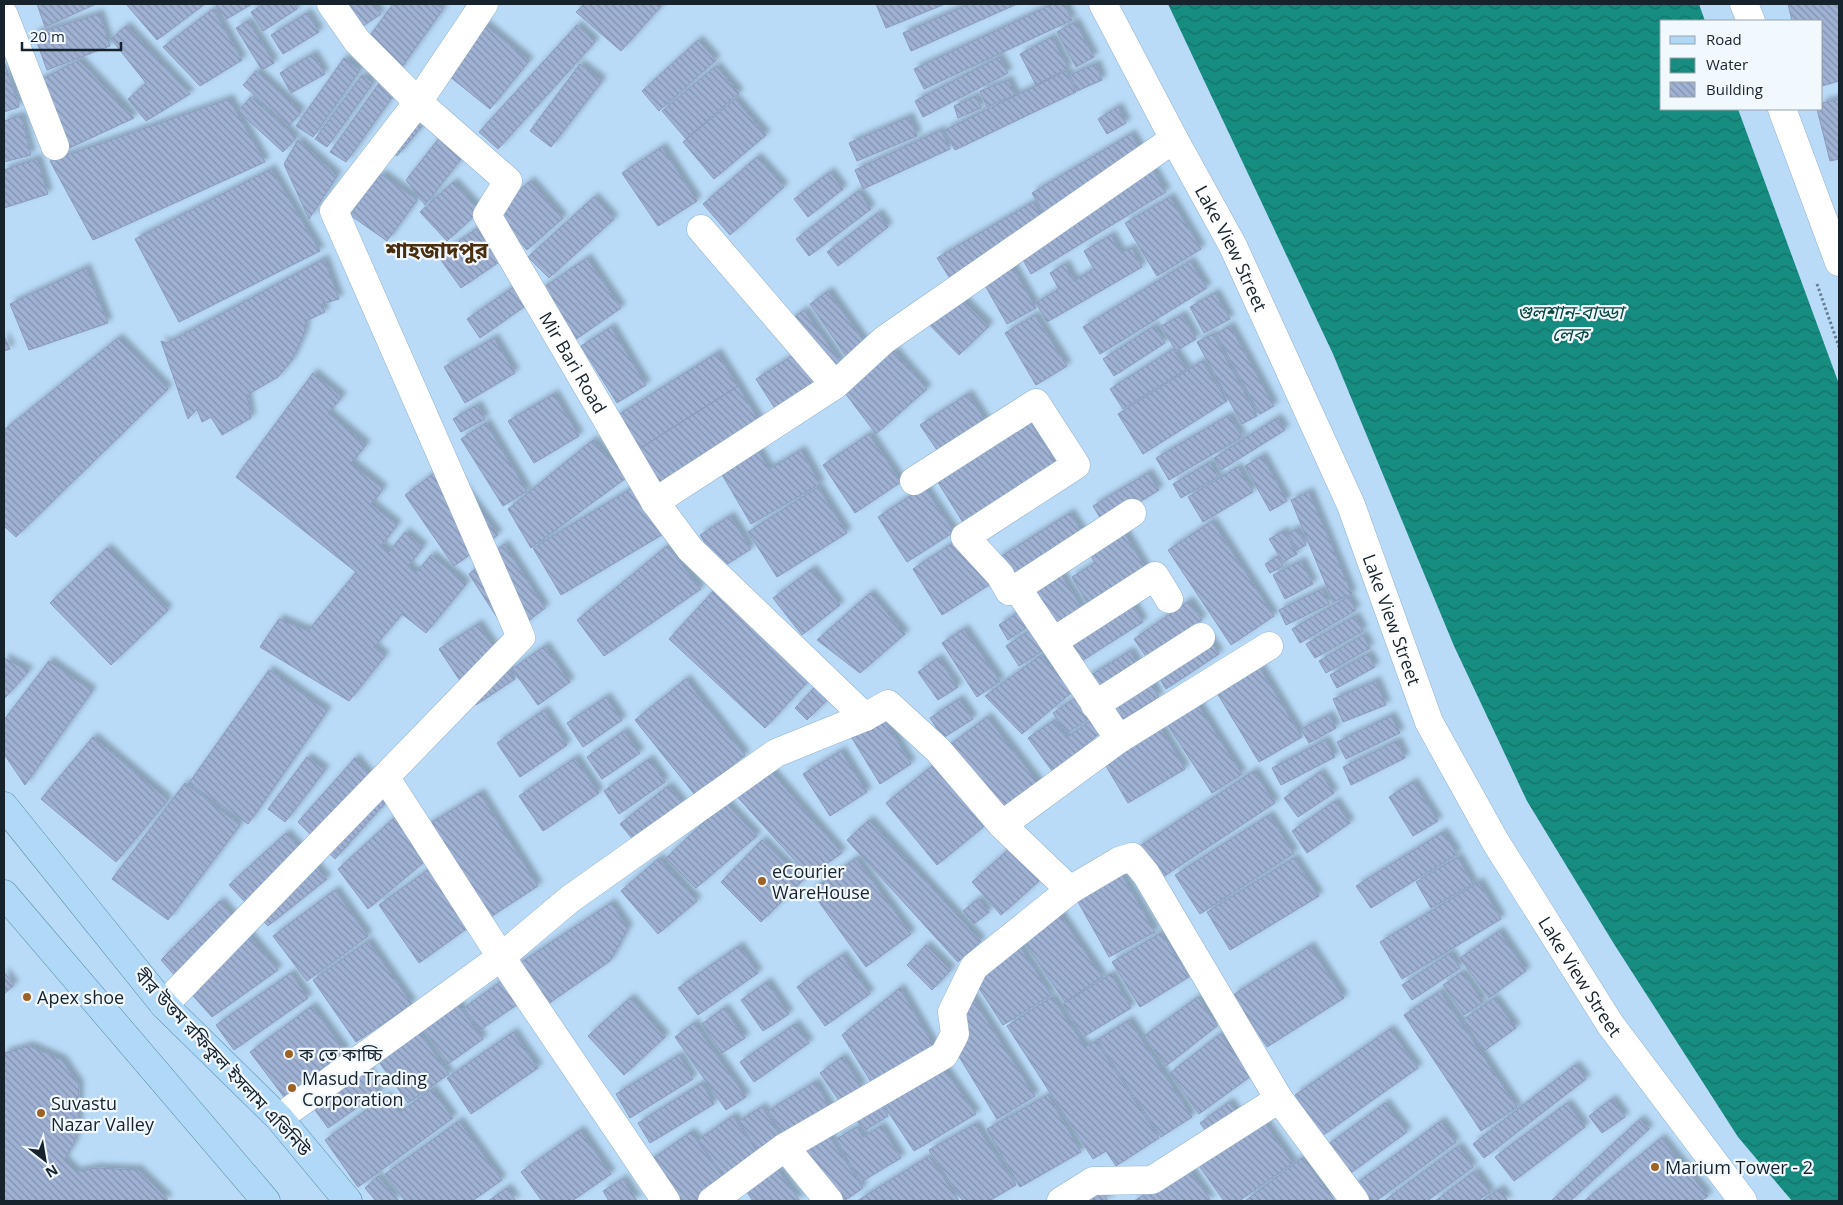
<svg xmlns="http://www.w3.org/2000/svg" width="1843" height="1205" viewBox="0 0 1843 1205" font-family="'Open Sans','Noto Sans Bengali',sans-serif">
<defs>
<pattern id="water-waves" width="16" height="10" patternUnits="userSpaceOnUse" patternTransform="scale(1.25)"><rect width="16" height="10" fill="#178c80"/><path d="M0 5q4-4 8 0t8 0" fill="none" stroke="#147269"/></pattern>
<pattern id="building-back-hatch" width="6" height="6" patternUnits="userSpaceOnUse" patternTransform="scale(1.25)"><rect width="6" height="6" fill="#a0b2d4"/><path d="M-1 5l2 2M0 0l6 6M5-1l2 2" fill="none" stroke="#8190ac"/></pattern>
<filter id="shadow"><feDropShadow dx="4.5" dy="-4.5" stdDeviation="2.5" flood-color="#0004"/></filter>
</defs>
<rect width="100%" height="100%" fill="#b9dbf8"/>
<path fill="url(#water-waves)" d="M1168 4H1699L1705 21H1662V109H1738L1839 384V1201H1792L1738 1137 1614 944 1527 801 1454 646 1333 354Z"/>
<path fill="url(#building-back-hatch)" stroke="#8a9bbd" filter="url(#shadow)" d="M37 4H96L45 27Z
M126 4H205L157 40Z
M215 4H252L225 20Z
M264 4H294L297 9 263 31 251 12Z
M318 4H373L381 14 342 40Z
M393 4H435L443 9 391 82 355 56Z
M584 4H663L621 51 576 12Z
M876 4H945L886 28Z
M969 4H1017L911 51 903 33Z
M1053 4H1064L1072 20 924 89 914 69Z
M1788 4H1839V81L1822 86V21H1792Z
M213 9 242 60 200 86 163 47Z
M307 13 319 32 283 54 271 35Z
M99 14 110 46 47 70 34 34Z
M248 21 274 63 262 70 236 28Z
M1075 22 1094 57 1076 67 1057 32Z
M484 24 529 61 490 109 444 72Z
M577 25 595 42 498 149 479 132Z
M126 26 190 94 146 121 128 99 146 83 111 39Z
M1052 37 1068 68 1036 85 1020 54Z
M698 40 716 60 659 111 642 91Z
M313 54 325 74 291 93 280 73Z
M999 57 1008 73 923 117 915 101Z
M344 58 360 70 313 137 296 126Z
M79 60 134 118 50 157 18 92Z
M4 61 19 107 4 112Z
M580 64 602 81 551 147 530 131Z
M1096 64 1102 80 1077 91 1070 75Z
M716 66 739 93 686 139 662 111Z
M256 71 301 112 289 126 243 85Z
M1066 71 1076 92 955 150 945 130Z
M362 75 373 83 327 147 315 139Z
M1008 80 1015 95 987 107 980 91Z
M380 82 395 93 346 162 330 152Z
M976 96 981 108 958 118 954 106Z
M251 97 296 138 283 152 238 111Z
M229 99 265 162 93 240 50 161Z
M735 99 766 135 714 179 683 142Z
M1839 99V159L1830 161 1817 109H1822V103Z
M1118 107 1126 123 1107 134 1098 119Z
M418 109 429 118 397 156 386 147Z
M21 116 31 155 4 162V121Z
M909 117 917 136 857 161 849 143Z
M941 130 950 149 863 189 855 170Z
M1131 134 1148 162 1049 221 1032 193Z
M440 137 464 155 425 205 406 180Z
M298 140 337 176 309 219 284 164Z
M662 147 697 201 658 226 622 173Z
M757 157 784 187 730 235 703 204Z
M37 159 48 194 4 208V170Z
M271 169 320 251 179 322 135 239Z
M1152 169 1166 192 1031 274 1018 251Z
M830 172 843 189 808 217 794 199Z
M381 174 417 200 387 241 350 215Z
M530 181 563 218 527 250 494 213Z
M453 182 480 211 447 241 420 212Z
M858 191 871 209 809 256 796 239Z
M594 197 614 219 549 278 528 257Z
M1170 197 1201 249 1157 276 1125 223Z
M1033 202 1044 221 949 277 937 258Z
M878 213 888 227 838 266 827 252Z
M476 229 499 262 461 288 438 256Z
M1111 235 1121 253 1132 248 1142 267 1047 322 1036 303 1059 289 1050 273 1065 264 1074 281 1094 269 1084 251Z
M1003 251 1036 308 1007 324 974 266Z
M587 258 621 308 575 340 540 290Z
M324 259 339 299 322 304 325 312 306 321 304 334 292 360 278 377 247 395 251 418 222 435 211 417 202 422 197 409 188 419 161 341 167 343Z
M1190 261 1207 288 1100 354 1083 327Z
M86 268 108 323 29 350 10 304Z
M518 284 531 302 480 338 467 319Z
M949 286 989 326 959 355 920 315Z
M828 291 865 343 846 356 810 304Z
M1215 293 1230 319 1204 333 1190 307Z
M804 310 841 363 826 374 789 321Z
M1035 315 1067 366 1036 385 1005 333Z
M1182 315 1196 339 1176 351 1161 326Z
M1154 326 1165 343 1114 376 1103 359Z
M1230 326 1274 406 1260 414 1216 334Z
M611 327 646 385 617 403 581 346Z
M1213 334 1257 416 1242 424 1197 342Z
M4 336 10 349 4 351Z
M118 338 168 389 16 537 4 526V430Z
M494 338 515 373 465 403 444 367Z
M803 349 823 380 776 410 756 379Z
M1173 349 1187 369 1123 409 1110 389Z
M894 351 927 389 876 434 842 389Z
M717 353 738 386 636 451 615 417Z
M1202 361 1227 401 1143 454 1118 414Z
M313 373 342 397 328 413 366 445 351 463 383 489 371 504 397 525 381 546 389 552 405 532 423 547 408 566 416 573 431 555 466 584 426 633 402 614 374 647 385 656 349 701 260 647 279 619 308 631 356 572 236 477Z
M738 386 760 422 659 488 636 451Z
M554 394 579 436 534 463 508 421Z
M968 394 986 422 939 453 920 425Z
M477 405 485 419 461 432 453 419Z
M1229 415 1242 437 1169 480 1156 458Z
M1027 418 1058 466 964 524 934 476Z
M1277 418 1285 430 1221 470 1214 458Z
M486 423 527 491 503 506 461 439Z
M869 434 901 482 855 513 823 465Z
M593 440 626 478 531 548 508 509Z
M754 444 769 469 801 450 820 484 751 524 717 466Z
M1262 456 1287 501 1270 511 1245 466Z
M1210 462 1218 477 1181 498 1173 484Z
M445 465 498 535 454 566 405 495Z
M1238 467 1253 492 1203 522 1188 497Z
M1148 473 1159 490 1104 524 1093 506Z
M637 485 665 533 561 595 533 548Z
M818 487 847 533 777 577 748 532Z
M924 487 954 532 907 562 878 517Z
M1309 492 1352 594 1333 602 1291 500Z
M1070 513 1085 537 1012 583 997 559Z
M730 516 751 549 721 568 700 535Z
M1212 521 1274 616 1231 645 1168 550Z
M1121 527 1150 576 1092 611 1072 577 1095 563 1086 548Z
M1297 529 1306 545 1297 550 1288 533Z
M1284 531 1297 554 1283 562 1269 539Z
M959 539 989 585 942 615 913 569Z
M504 544 545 608 509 636 469 574Z
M667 546 701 589 604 656 577 620Z
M107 548 168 610 111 665 50 603Z
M1278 556 1283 566 1270 573 1265 564Z
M1301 561 1313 584 1285 599 1273 575Z
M1055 565 1088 617 1061 635 1027 584Z
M812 569 840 605 802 635 773 598Z
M717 587 813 676 765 728 669 639Z
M1322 589 1329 604 1286 625 1279 610Z
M870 593 905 634 860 673 817 640Z
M1127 596 1143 622 1077 664 1061 638Z
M1348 597 1356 610 1300 643 1292 629Z
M1189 601 1202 620 1147 658 1134 639Z
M1023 609 1032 624 1008 640 999 625Z
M1355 616 1363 631 1315 658 1306 644Z
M478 624 515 679 476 705 439 649Z
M1035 627 1048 647 1019 666 1006 646Z
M964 629 1000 681 977 697 942 643Z
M1363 635 1370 648 1326 673 1319 661Z
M1207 636 1219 654 1166 689 1155 671Z
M545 646 570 682 538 705 512 669Z
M1130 651 1142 671 1098 698 1086 678Z
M1368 654 1375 667 1337 688 1330 675Z
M1041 655 1072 692 1022 734 985 696Z
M4 658 29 671 4 699Z
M938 658 958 687 938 700 918 672Z
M49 661 92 691 25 785 4 754V720Z
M1260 668 1302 737 1259 762 1217 693Z
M269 670 327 711 248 824 189 783Z
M1147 677 1159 697 1115 724 1103 704Z
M686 679 745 755 695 795 635 720Z
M1376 681 1386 705 1343 722 1333 699Z
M814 688 827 700 807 720 795 708Z
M1084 692 1097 713 1067 733 1053 713Z
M606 697 622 720 583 747 567 723Z
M959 699 973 719 943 738 930 718Z
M1196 702 1242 774 1212 793 1166 722Z
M544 710 567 745 520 777 497 743Z
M1098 715 1107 727 1053 772 1028 738 1054 720 1066 738Z
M1329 715 1336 728 1309 743 1301 729Z
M1391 716 1400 733 1346 759 1337 742Z
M987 717 1043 789 1000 821 943 750Z
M883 718 911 764 880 784 852 738Z
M1160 727 1185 769 1128 803 1103 761Z
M624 731 640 753 602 779 587 757Z
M93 737 168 800 116 862 41 799Z
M1325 740 1335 757 1281 785 1272 768Z
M1397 741 1405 758 1351 785 1343 767Z
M841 751 867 792 830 816 803 774Z
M307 757 325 770 285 822 268 809Z
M355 758 389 799 335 859 298 822Z
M575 758 599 793 543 831 519 796Z
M942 758 993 819 937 865 886 803Z
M649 759 665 782 619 814 604 791Z
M767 767 842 853 809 876 733 792Z
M1254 771 1275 803 1158 880 1137 848Z
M1320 772 1334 793 1298 817 1284 798Z
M1413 782 1438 821 1413 836 1389 797Z
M185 783 240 825 168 920 112 879Z
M668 786 683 804 635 842 620 824Z
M480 793 538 886 483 922 423 828Z
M1335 801 1350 823 1307 853 1292 831Z
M725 802 757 836 696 888 666 858Z
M1269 815 1294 853 1200 914 1175 875Z
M395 817 423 863 368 909 338 869Z
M869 820 981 941 958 962 847 840Z
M1443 832 1457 854 1371 908 1356 886Z
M286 833 327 879 268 926 229 885Z
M762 840 803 880 761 922 721 882Z
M1018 841 1047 874 1001 915 972 882Z
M1458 857 1473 884 1431 908 1416 882Z
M659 858 697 901 658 934 621 891Z
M856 858 911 934 866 967 811 891Z
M1294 858 1319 896 1230 950 1207 912Z
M429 869 469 927 419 963 379 905Z
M1122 875 1155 932 1109 957 1077 900Z
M1479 882 1501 919 1402 979 1380 942Z
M335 890 368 936 307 981 273 936Z
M978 899 989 912 974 924 963 911Z
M220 901 278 970 212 1017 161 960Z
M611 903 628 928 610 961 542 1008 514 967Z
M1056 909 1102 977 1065 1002 1019 934Z
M1499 931 1526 971 1489 998 1460 958Z
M1161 933 1189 977 1140 1007 1112 962Z
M368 941 412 1004 356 1042 313 980Z
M926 945 951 970 932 990 907 965Z
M1019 945 1051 995 1003 1025 971 976Z
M739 946 758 973 698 1015 678 988Z
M1310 946 1344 998 1267 1047 1233 995Z
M1450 953 1460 968 1412 1000 1402 985Z
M842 955 870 994 825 1026 797 987Z
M4 972 14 985 4 994Z
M1462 972 1483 1002 1464 1015 1443 985Z
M291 973 308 998 234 1050 216 1025Z
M1111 974 1131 1008 1083 1037 1063 1004Z
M504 979 521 1002 480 1030 464 1008Z
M767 982 789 1014 763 1031 741 1000Z
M900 988 935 1048 873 1085 842 1035Z
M1440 991 1517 1107 1481 1131 1404 1015Z
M971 995 1035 1096 997 1119 952 1045Z
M1052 997 1085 1047 1096 1041 1159 1138 1116 1166 1106 1151 1093 1159 1007 1026Z
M1198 997 1217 1026 1166 1066 1144 1036Z
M630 998 665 1037 624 1075 588 1036Z
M1494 998 1516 1028 1484 1051 1463 1020Z
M454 999 483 1039 448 1064 420 1024Z
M312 1006 345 1051 284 1097 250 1052Z
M724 1008 745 1038 722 1053 702 1024Z
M1129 1020 1192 1117 1161 1137 1097 1040Z
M413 1023 449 1074 408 1103 372 1052Z
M694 1023 746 1097 726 1110 675 1037Z
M795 1024 809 1043 754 1082 740 1062Z
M1390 1029 1418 1068 1322 1136 1295 1095Z
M513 1032 538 1068 471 1114 447 1078Z
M1220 1034 1251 1076 1199 1114 1170 1073Z
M29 1046 62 1060 79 1085 78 1124 74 1143 64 1160 76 1172 95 1168 138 1170 167 1198V1201H4V1053Z
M679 1055 693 1079 630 1118 616 1094Z
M842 1057 862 1087 840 1102 820 1073Z
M941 1065 976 1114 914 1151 883 1104Z
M1575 1065 1586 1079 1484 1158 1473 1144Z
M364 1066 381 1091 328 1128 310 1103Z
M815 1082 831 1109 786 1138 768 1111Z
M702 1083 714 1104 650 1143 638 1123Z
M432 1089 453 1118 358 1187 325 1140 386 1096 399 1113Z
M1048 1095 1081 1152 1020 1187 987 1129Z
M877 1098 888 1116 864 1131 852 1113Z
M1612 1099 1625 1117 1602 1133 1589 1116Z
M1229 1102 1240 1117 1211 1138 1200 1123Z
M1385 1103 1407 1132 1348 1175 1326 1146Z
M1567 1103 1585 1127 1514 1181 1495 1157Z
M762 1107 783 1139 759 1154 739 1121Z
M1259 1115 1293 1163 1239 1201H1224L1195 1160Z
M733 1116 761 1157 727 1181 698 1140Z
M1640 1119 1649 1129 1570 1201H1551Z
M459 1121 502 1180 472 1201H405L385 1174Z
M1441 1121 1456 1142 1376 1201H1365L1353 1186Z
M975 1124 1016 1185 989 1201H963L929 1150Z
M881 1126 901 1158 861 1182 836 1139 857 1127 863 1137Z
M824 1128 863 1188 844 1201H835L798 1145Z
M580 1130 611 1174 572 1201H542L521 1172Z
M691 1132 727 1183 701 1201H669L644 1165Z
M1661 1138 1708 1196 1701 1201H1584Z
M1458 1146 1473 1167 1427 1201H1384Z
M929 1156 959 1201H857Z
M1302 1158 1335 1201H1245Z
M1187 1166 1211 1201H1134Z
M777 1169 800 1201H753L746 1191Z
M1475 1171 1490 1192 1478 1201H1435Z
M378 1176 399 1201H376L365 1188Z
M623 1179 637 1201H609L603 1191Z
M1098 1185 1108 1201H1071Z
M507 1188 516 1201H488Z
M1500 1189 1508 1201H1481Z"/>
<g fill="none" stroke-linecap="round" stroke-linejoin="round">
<g stroke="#90b1cd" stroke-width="29">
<g id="minor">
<path id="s1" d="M331 4 357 41 418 102 508 181 487 215 655 502 690 549 865 717"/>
<path id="s2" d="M1103 4 1174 139 1233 246 1351 505 1429 722 1495 841 1610 1024 1743 1201"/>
<path d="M1744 4 1751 21"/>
<path d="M4 15 55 146"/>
<path d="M1782 109 1839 262"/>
<path d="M701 229 835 385"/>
<path d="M914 481 1036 403 1076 465 965 537 1000 575 1009 591 1017 588"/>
<path d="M655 502 835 385 884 340 1174 139"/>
<path d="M1054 641 1155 576 1169 599"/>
<path d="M1095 705 1201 637"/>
<path d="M1119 739 1269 646"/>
<path d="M386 778 501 957 666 1201"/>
<path d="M1002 825 1119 739 1017 588 1132 513"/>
<path d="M164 1005 521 637 334 211 418 102 484 4"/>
<path d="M279 1118 501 957 570 899 776 753 865 717 888 704 938 750 1002 825 1070 890"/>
<path d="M785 1147 944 1055 955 1034 952 1012 974 967 1070 890 1119 861 1132 857 1146 874 1279 1099 1355 1201"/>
<path d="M712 1201 785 1147 829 1201"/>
<path d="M1061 1201 1093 1181 1152 1180 1279 1099"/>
</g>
</g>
<g stroke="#5888ae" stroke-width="29">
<path id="major" d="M4 806 164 1005 279 1118 348 1201
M4 894 266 1201"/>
</g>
<path stroke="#677e92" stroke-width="3" stroke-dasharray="2.5 2.5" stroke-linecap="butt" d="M1817 284 1839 347"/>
<use href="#minor" stroke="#fff" stroke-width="28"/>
<use href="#major" stroke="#b0d9f8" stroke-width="28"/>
</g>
<g fill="#9e6324" stroke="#f1f8fe" stroke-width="2">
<circle cx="762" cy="881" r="5"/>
<circle cx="27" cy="997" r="5"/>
<circle cx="289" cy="1054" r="5"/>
<circle cx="292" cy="1088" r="5"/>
<circle cx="41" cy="1113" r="5"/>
<circle cx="1655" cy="1167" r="5"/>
</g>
<g text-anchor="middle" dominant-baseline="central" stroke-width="4.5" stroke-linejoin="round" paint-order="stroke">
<g font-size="18" fill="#16232d" stroke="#f1f8fe">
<text stroke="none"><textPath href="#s2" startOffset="276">Lake View Street</textPath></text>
<text stroke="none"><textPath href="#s1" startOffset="462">Mir Bari Road</textPath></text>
<text stroke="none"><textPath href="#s2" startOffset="681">Lake View Street</textPath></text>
<text stroke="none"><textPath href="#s2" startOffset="1086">Lake View Street</textPath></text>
<text transform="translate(223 1062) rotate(47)">বীর উত্তম রফিকুল ইসলাম এভিনিউ</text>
</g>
<g font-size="18" fill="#16232d" stroke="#f1f8fe" text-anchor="start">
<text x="772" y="871">eCourier<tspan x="772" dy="21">WareHouse</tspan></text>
<text x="37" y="997">Apex shoe</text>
<text x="299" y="1054">ক তে কাচ্চি</text>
<text x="302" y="1078">Masud Trading<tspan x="302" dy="21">Corporation</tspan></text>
<text x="51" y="1103">Suvastu<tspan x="51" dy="21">Nazar Valley</tspan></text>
<text x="1665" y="1167">Marium Tower - 2</text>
</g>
<g font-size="19" font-style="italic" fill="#094842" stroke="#f1f8fe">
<text x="1570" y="312">গুলশান-বাড্ডা<tspan x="1570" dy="22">লেক</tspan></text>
</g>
<g font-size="22" font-weight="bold" fill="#4a2e10" stroke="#f1f8fe">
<text x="437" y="249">শাহজাদপুর</text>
</g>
</g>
<rect width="1843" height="1205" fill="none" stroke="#16232d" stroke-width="10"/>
<rect x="1660" y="20" width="162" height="90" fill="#f1f8fe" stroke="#99a3aa"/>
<rect x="1670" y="36" width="25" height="8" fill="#b0d9f8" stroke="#99a3aa"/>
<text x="1706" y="45" font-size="15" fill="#16232d">Road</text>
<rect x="1670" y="58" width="25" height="15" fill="url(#water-waves)" stroke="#99a3aa"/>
<text x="1706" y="70" font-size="15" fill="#16232d">Water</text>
<rect x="1670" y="82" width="25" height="15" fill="url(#building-back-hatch)" stroke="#99a3aa"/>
<text x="1706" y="95" font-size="15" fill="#16232d">Building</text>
<g transform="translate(45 1160) rotate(149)" stroke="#f1f8fe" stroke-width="4" paint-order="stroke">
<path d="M0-4L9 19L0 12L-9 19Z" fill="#16232d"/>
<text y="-8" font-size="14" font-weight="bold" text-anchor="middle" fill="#16232d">N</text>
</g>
<path d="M22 42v8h99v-8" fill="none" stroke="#16232d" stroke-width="2.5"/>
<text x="30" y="42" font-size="15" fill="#16232d" stroke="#f1f8fe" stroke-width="4" paint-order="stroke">20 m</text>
</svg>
